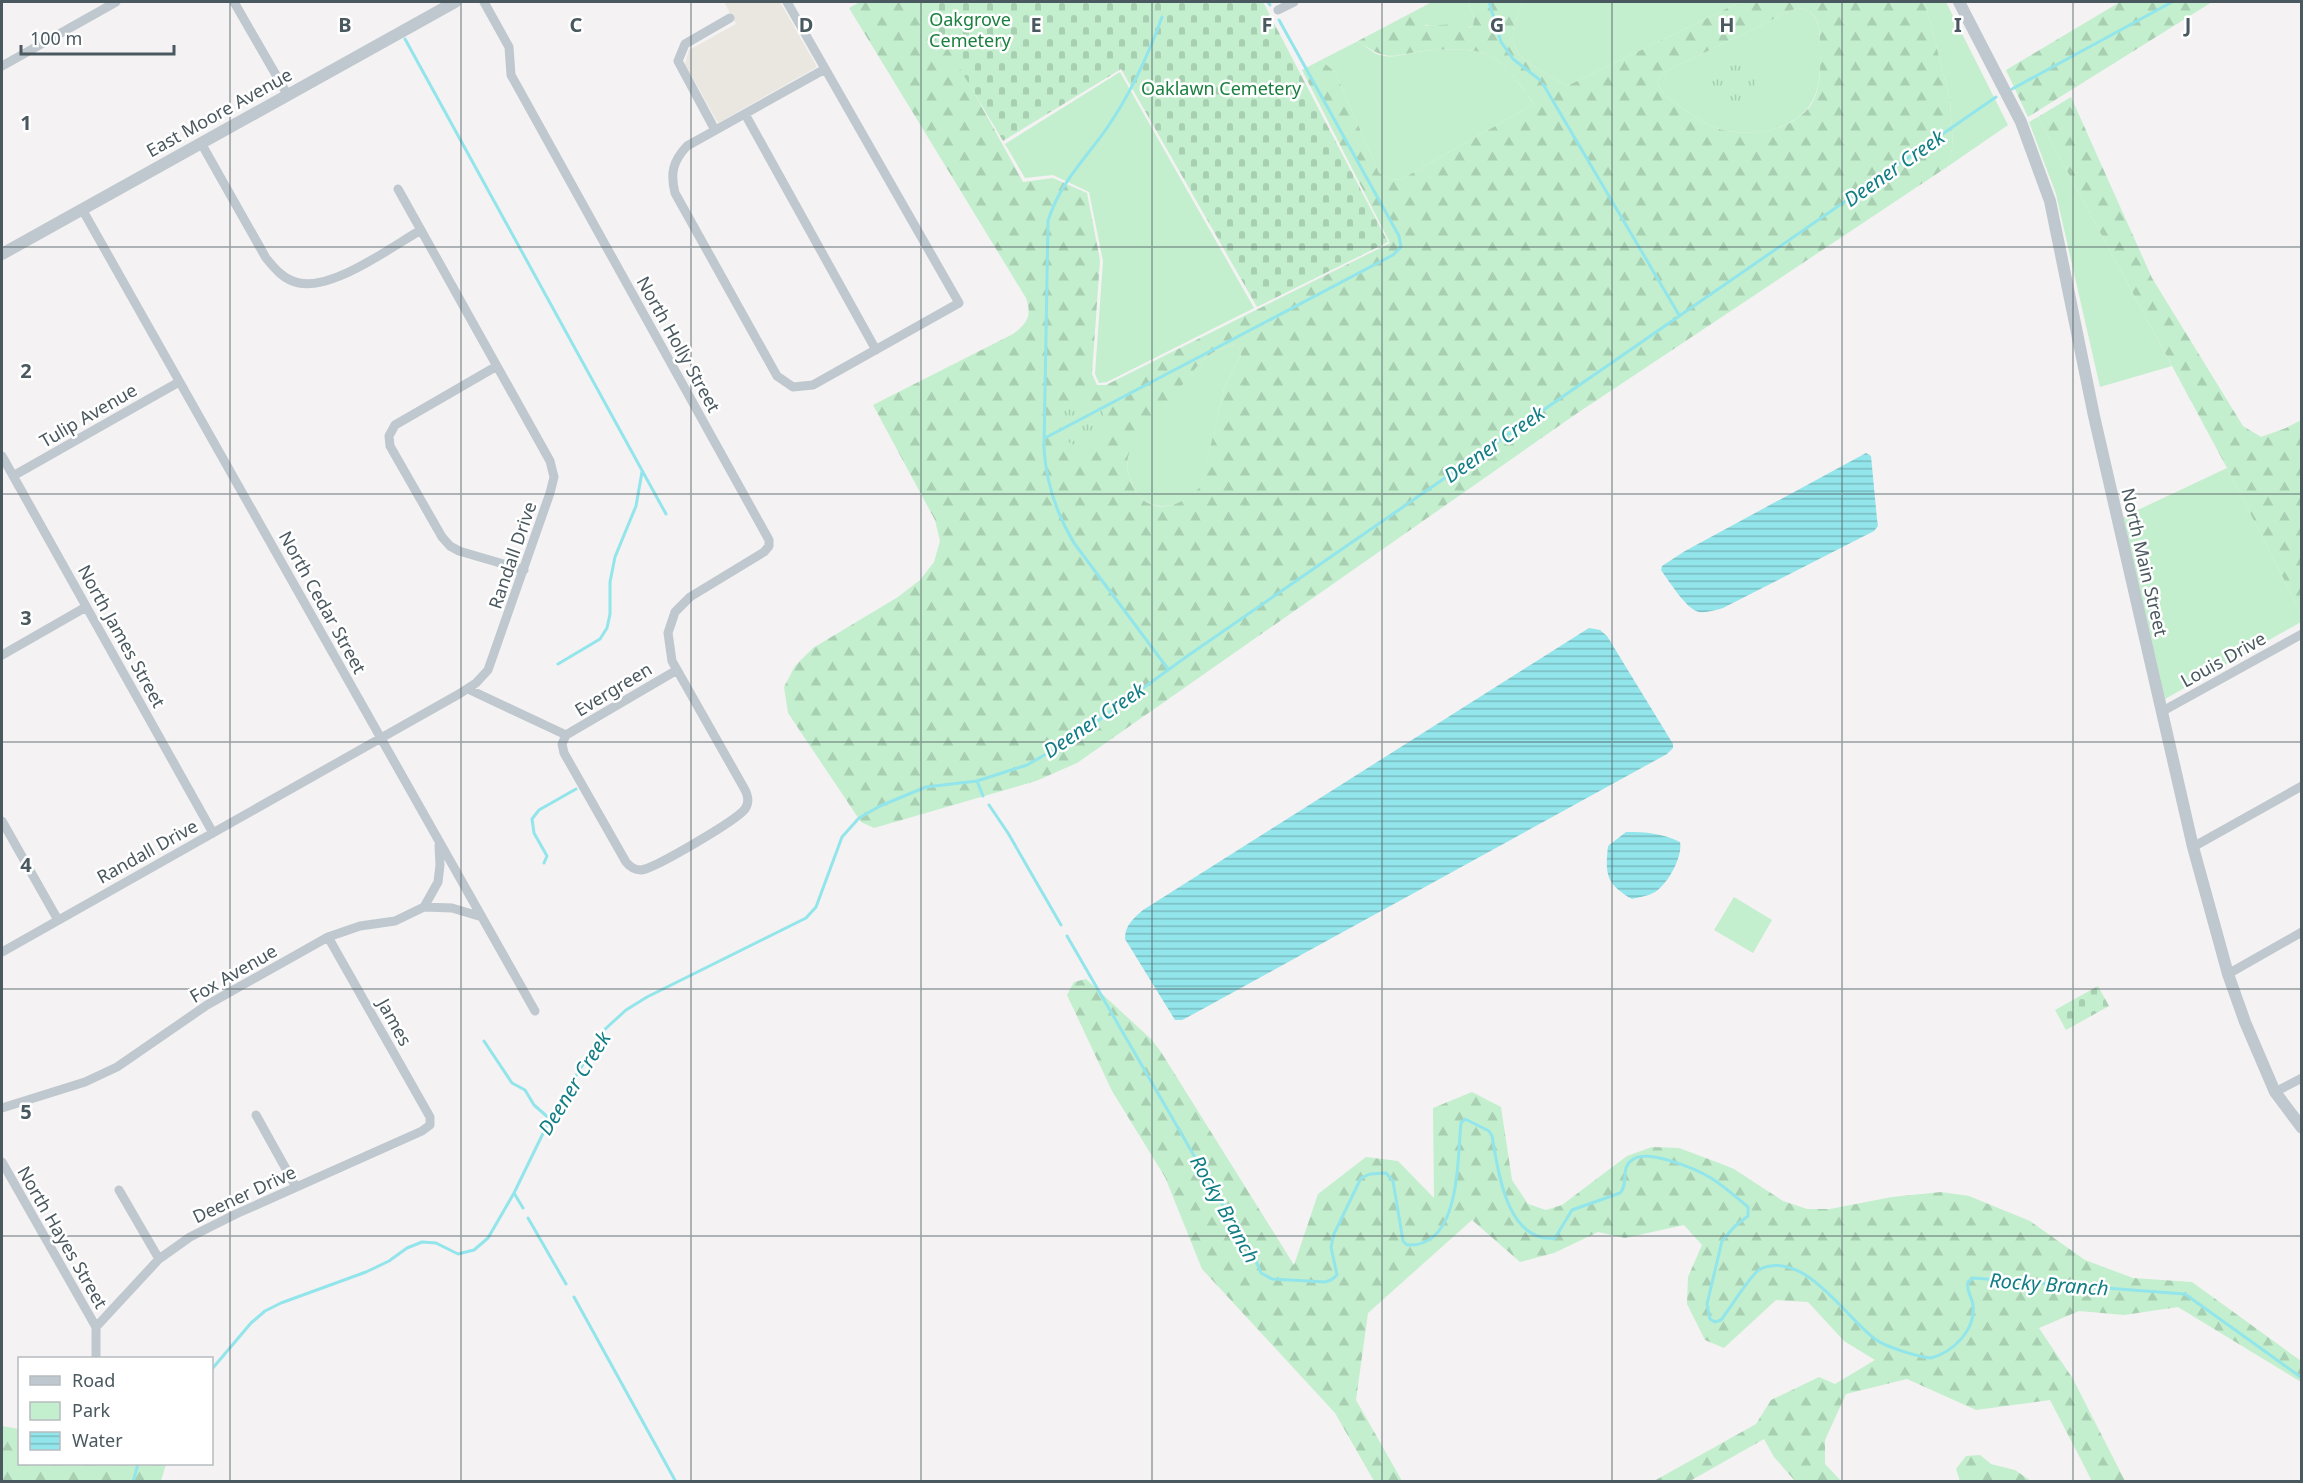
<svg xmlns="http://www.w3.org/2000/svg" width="2303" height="1483" viewBox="0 0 2303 1483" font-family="'Noto Sans',sans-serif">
<defs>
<pattern id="forest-firs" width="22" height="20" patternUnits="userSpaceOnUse" patternTransform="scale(1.5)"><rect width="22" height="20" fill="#c3efce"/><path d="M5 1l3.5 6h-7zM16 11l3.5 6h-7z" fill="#a9cfb3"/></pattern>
<pattern id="cemetery-stones" width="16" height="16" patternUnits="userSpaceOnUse" patternTransform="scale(1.5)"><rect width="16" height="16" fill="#c3efce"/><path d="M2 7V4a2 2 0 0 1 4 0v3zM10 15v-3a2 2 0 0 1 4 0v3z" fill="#a9cfb3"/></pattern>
<pattern id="park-tufts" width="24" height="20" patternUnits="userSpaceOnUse" patternTransform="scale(1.5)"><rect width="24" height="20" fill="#c3efce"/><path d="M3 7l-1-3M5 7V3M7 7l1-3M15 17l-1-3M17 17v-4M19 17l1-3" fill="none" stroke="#a9cfb3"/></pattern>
<pattern id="water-rules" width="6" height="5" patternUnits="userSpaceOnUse" patternTransform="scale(1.5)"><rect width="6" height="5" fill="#92e5ea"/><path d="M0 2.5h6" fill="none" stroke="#79bcc1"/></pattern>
</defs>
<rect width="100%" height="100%" fill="#f4f2f2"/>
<path fill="#eae6e0" d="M724 2H780L817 67 718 123 685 64 689 50 736 24Z"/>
<path fill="#c3efce" d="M1432 2H1468L1474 18 1473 26 1464 29C1450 19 1432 31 1422 23 1418 21 1415 16 1413 12Z
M1524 2H1740L1567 86C1527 62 1495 54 1524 2Z
M1925 2H1946L2008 125 1947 167 1953 146 1950 100Z
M1803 8C1820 15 1820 30 1820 46 1820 65 1822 88 1810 105 1790 134 1744 138 1713 127 1701 122 1689 113 1678 105 1669 98 1660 93 1657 82L1660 76 1669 70 1792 10Z
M1358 41C1364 45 1371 51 1377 54 1391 60 1408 53 1423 51 1439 49 1472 48 1487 54 1506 62 1523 89 1534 104L1402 179 1390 180 1379 173 1335 72 1321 60Z
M1120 72 1254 308 1107 382 1099 383 1095 374 1103 261 1089 192 1053 175 1025 178 1005 144Z
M2038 117 2172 366 2100 387 2056 194 2029 122Z
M1234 344 1239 348 1241 355 1224 389 1201 487C1182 508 1148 517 1133 486 1127 473 1125 464 1130 450L1199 364 1212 353Z
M2227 468 2301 613V622L2165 699 2123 517Z
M1734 897 1772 920 1753 953 1714 930Z"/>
<path fill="url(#forest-firs)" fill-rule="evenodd" d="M860 2H920L960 67 1023 182 1053 178 1087 193 1100 260 1092 374 1097 385H1106L1390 243 1302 70 1321 60 1335 72 1379 173 1390 180 1402 179 1534 104C1524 89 1504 61 1487 54 1472 48 1439 49 1423 51 1389 56 1388 62 1358 41L1413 12 1426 26 1455 24 1469 28 1473 26 1474 18 1468 2H1524C1495 54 1527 62 1567 86L1740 2H1925L1950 100 1953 146 1947 167 1576 414 1077 763 1036 781 874 828 861 822 788 713 784 687 795 666 813 648 898 597 920 580 934 562 940 541 935 520 873 405 1013 334C1028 323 1032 315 1026 298L849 8ZM1803 8C1820 15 1820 29 1820 46 1820 65 1822 88 1811 105 1790 134 1744 138 1713 127 1701 122 1689 113 1678 105 1669 98 1660 93 1657 82L1660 76 1669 70 1792 10ZM1234 344 1239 348 1241 355 1224 389 1201 486C1182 508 1148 518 1133 486 1127 473 1125 464 1130 451L1199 364 1212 353Z
M2120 2H2212L2028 117 2006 70Z
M2071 97 2152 278 2243 426 2261 437 2286 428 2301 420V613L2227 468 2038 117Z
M1086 979 1152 1040 1161 1052 1294 1265 1318 1194 1366 1157 1398 1161 1434 1198 1433 1108 1472 1092 1501 1107 1512 1180 1528 1204 1546 1210 1562 1205 1627 1156 1652 1147 1679 1148 1719 1163 1734 1169 1783 1201 1807 1209H1830L1892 1197 1941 1192 1969 1196 2030 1221 2085 1260 2133 1278 2192 1282 2301 1361V1382L2178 1307 2124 1315 2079 1311 2039 1328 2073 1379 2125 1481H2092L2050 1400 1976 1410 1907 1379 1846 1394 1825 1440V1464L1841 1481H1795L1774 1457 1764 1439 1690 1481H1654L1756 1424 1771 1400 1819 1377 1835 1384 1875 1360 1844 1341 1808 1302 1776 1300 1724 1348 1705 1340 1687 1304 1688 1277 1702 1245 1684 1225 1625 1238 1598 1232 1554 1253 1520 1262 1472 1220 1368 1313 1356 1400 1402 1481H1374L1335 1413 1202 1269 1165 1177 1112 1091 1067 995 1074 982Z
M2 1426 19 1429 20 1464H166L161 1481H2Z
M1980 1455 1991 1464 2015 1470 2031 1481H1960L1956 1469 1966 1456Z"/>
<path fill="url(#cemetery-stones)" d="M920 2H1263L1388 242 1257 307 1121 69 1003 141Z
M2098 986 2109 1006 2066 1030 2055 1010Z"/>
<path fill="url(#park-tufts)" d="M1710 88a23 23 0 1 1 46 0a23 23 0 1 1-46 0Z
M1060 424a23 23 0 1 1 46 0a23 23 0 1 1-46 0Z"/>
<path fill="url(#water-rules)" d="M1866 453 1871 456 1877 519 1878 526 1874 531 1723 608C1715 610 1707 613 1699 612 1687 610 1669 581 1661 570L1662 566 1685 551Z
M1589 628 1600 630 1607 636 1673 744V748L1667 754 1188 1017 1182 1020H1175L1125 939C1125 925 1133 919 1143 910Z
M1626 832C1646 832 1662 833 1680 842 1683 856 1668 884 1655 892 1649 896 1639 897 1632 899 1606 884 1605 874 1608 846Z"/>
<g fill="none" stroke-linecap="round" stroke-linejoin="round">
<path stroke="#92e5ea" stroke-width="3" d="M1268 2 1270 5
M1489 2 1501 42 1513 59 1540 80
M1162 17C1148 56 1131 93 1107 128 1086 158 1059 184 1048 221L1044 448C1046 483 1056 513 1074 543L1168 669
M405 39 666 514
M1543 84 1679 315
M2012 89 2172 2
M1045 438 1393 255 1401 247 1399 236 1279 20
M558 664 600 639 607 628 610 614V582L615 557 636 506 642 472
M977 781 983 796
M989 805 1008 833 1061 925
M544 863 547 856 534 833 532 819 539 810 576 789
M1067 936 1240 1235 1246 1241 1254 1256 1261 1273 1272 1279 1325 1282 1331 1280 1337 1275 1331 1247 1334 1234 1361 1178 1370 1174 1386 1173 1393 1181 1403 1241 1407 1245C1461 1248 1457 1160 1461 1123L1465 1119 1489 1131 1492 1136C1498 1169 1506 1243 1555 1238L1572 1210 1620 1193C1629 1184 1620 1168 1632 1160 1647 1148 1696 1169 1711 1178 1724 1186 1736 1197 1748 1207V1216L1735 1226 1722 1241 1707 1304 1710 1319 1715 1322 1721 1320C1728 1311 1752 1273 1760 1269 1804 1249 1845 1317 1875 1339 1885 1347 1919 1357 1931 1358 1953 1352 1976 1330 1973 1305 1972 1296 1966 1292 1968 1282L1973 1278 2185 1294 2302 1378
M484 1041 512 1083 525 1090 534 1105 550 1119
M514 1193 523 1208
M528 1218 566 1284
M574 1297 676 1482
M212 1369 251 1323 265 1311 281 1303 366 1272 389 1261 407 1248 422 1242 436 1243 458 1254 474 1250 488 1238 514 1193 550 1119 603 1031 626 1010 647 997 806 918 816 907 842 837 859 818 880 806 926 787 977 781 1027 765 1074 738 1186 657 1996 97
M133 1482 138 1464"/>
<path stroke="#bec8ce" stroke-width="9" d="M234 2 287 94
M787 2 959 303 813 385 793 387 777 376 675 193C670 173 673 161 687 146L825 69
M1278 10 1294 2
M2 66 116 2
M745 114 876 350
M715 130 678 61 685 44 730 18
M201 143 266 258C275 269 284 280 299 283 334 290 391 247 421 230
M82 209 535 1011
M497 366 395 425 389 436 390 446 442 537 450 546 459 551 524 570
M2 456 213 833
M13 476 179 382
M2 655 86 607
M468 689 566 735 562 744 564 753 626 862C630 867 635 870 641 870 654 869 737 820 745 809 750 802 748 795 744 788L672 661 668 633 675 612 690 597 764 552 769 546V540L511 75 509 47 484 2
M2161 712 2302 634
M566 735 677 670
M2 821 58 920
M2193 847 2302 786
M424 907 452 908 482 917
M2 952 459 694 476 683 488 670 550 493 554 477 550 461 398 189
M2228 974 2302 932
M2275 1092 2302 1078
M2 1108 85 1082 117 1067 207 1005 328 937 360 926 395 921 424 907 438 882 440 865 439 845
M256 1115 296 1187
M2 1162 96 1327V1358
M119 1190 159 1259
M96 1327 159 1259 190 1237 236 1214 422 1131 430 1125V1117L328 937"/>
<path stroke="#bec8ce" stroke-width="12" d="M1959 2 2021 122 2050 201 2094 416 2193 847 2228 974 2245 1022 2275 1092 2302 1128
M2 254 455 2"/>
</g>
<path fill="none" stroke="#4a585f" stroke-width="1.5" stroke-opacity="0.55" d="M230 2V1482M461 2V1482M691 2V1482M921 2V1482M1152 2V1482M1382 2V1482M1612 2V1482M1842 2V1482M2073 2V1482M2 247H2302M2 494H2302M2 742H2302M2 989H2302M2 1236H2302"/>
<g text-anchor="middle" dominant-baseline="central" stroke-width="5" stroke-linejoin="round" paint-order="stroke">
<g font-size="18" fill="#1b803f" stroke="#fff">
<text x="970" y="19">Oakgrove<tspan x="970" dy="21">Cemetery</tspan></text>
<text x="1221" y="88">Oaklawn Cemetery</text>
</g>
<g font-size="18" fill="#4a585f" stroke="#fff">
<text transform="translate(219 112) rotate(-29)">East Moore Avenue</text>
<text transform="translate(679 344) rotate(61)">North Holly Street</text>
<text transform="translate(88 415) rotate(-30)">Tulip Avenue</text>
<text transform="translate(512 555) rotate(-71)">Randall Drive</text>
<text transform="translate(2145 562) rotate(77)">North Main Street</text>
<text transform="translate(323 602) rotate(61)">North Cedar Street</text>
<text transform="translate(122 636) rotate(61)">North James Street</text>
<text transform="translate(2223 659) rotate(-29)">Louis Drive</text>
<text transform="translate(613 689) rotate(-31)">Evergreen</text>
<text transform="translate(147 851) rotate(-29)">Randall Drive</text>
<text transform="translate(233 973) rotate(-30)">Fox Avenue</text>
<text transform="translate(395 1022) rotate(61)">James</text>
<text transform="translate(244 1194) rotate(-25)">Deener Drive</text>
<text transform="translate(63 1237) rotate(60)">North Hayes Street</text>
</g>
<g font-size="20" font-style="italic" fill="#117d84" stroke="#fff">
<text transform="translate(1894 168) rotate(-35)">Deener Creek</text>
<text transform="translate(1494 444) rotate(-35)">Deener Creek</text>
<text transform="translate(1094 720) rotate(-34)">Deener Creek</text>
<text transform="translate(574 1083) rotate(-58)">Deener Creek</text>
<text transform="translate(1225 1209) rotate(61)">Rocky Branch</text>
<text transform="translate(2049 1284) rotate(4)">Rocky Branch</text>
</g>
</g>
<g font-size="20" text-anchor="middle" font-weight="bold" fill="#4a585f" stroke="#fff" stroke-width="5" stroke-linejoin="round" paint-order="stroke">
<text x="345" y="32">B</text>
<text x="576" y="32">C</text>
<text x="806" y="32">D</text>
<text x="1036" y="32">E</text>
<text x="1267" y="32">F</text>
<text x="1497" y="32">G</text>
<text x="1727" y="32">H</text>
<text x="1958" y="32">I</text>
<text x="2188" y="32">J</text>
<text x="26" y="130">1</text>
<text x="26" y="378">2</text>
<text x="26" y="625">3</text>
<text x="26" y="872">4</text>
<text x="26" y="1119">5</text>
</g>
<rect width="2303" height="1483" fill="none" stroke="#4a585f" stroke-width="6"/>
<rect x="18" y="1357" width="195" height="108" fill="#ffffff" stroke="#b7bcbf" stroke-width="1.5"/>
<rect x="30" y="1376" width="30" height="9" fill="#bec8ce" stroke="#b7bcbf" stroke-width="1.5"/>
<text x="72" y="1387" font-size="18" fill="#4a585f">Road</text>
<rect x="30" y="1402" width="30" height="18" fill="#c3efce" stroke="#b7bcbf" stroke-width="1.5"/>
<text x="72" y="1417" font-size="18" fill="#4a585f">Park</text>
<rect x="30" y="1432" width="30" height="18" fill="url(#water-rules)" stroke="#b7bcbf" stroke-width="1.5"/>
<text x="72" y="1447" font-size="18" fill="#4a585f">Water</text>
<path d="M21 45v9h153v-9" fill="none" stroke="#4a585f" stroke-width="3"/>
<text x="30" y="45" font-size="18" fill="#4a585f" stroke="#ffffff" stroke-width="4.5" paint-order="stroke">100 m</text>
</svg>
